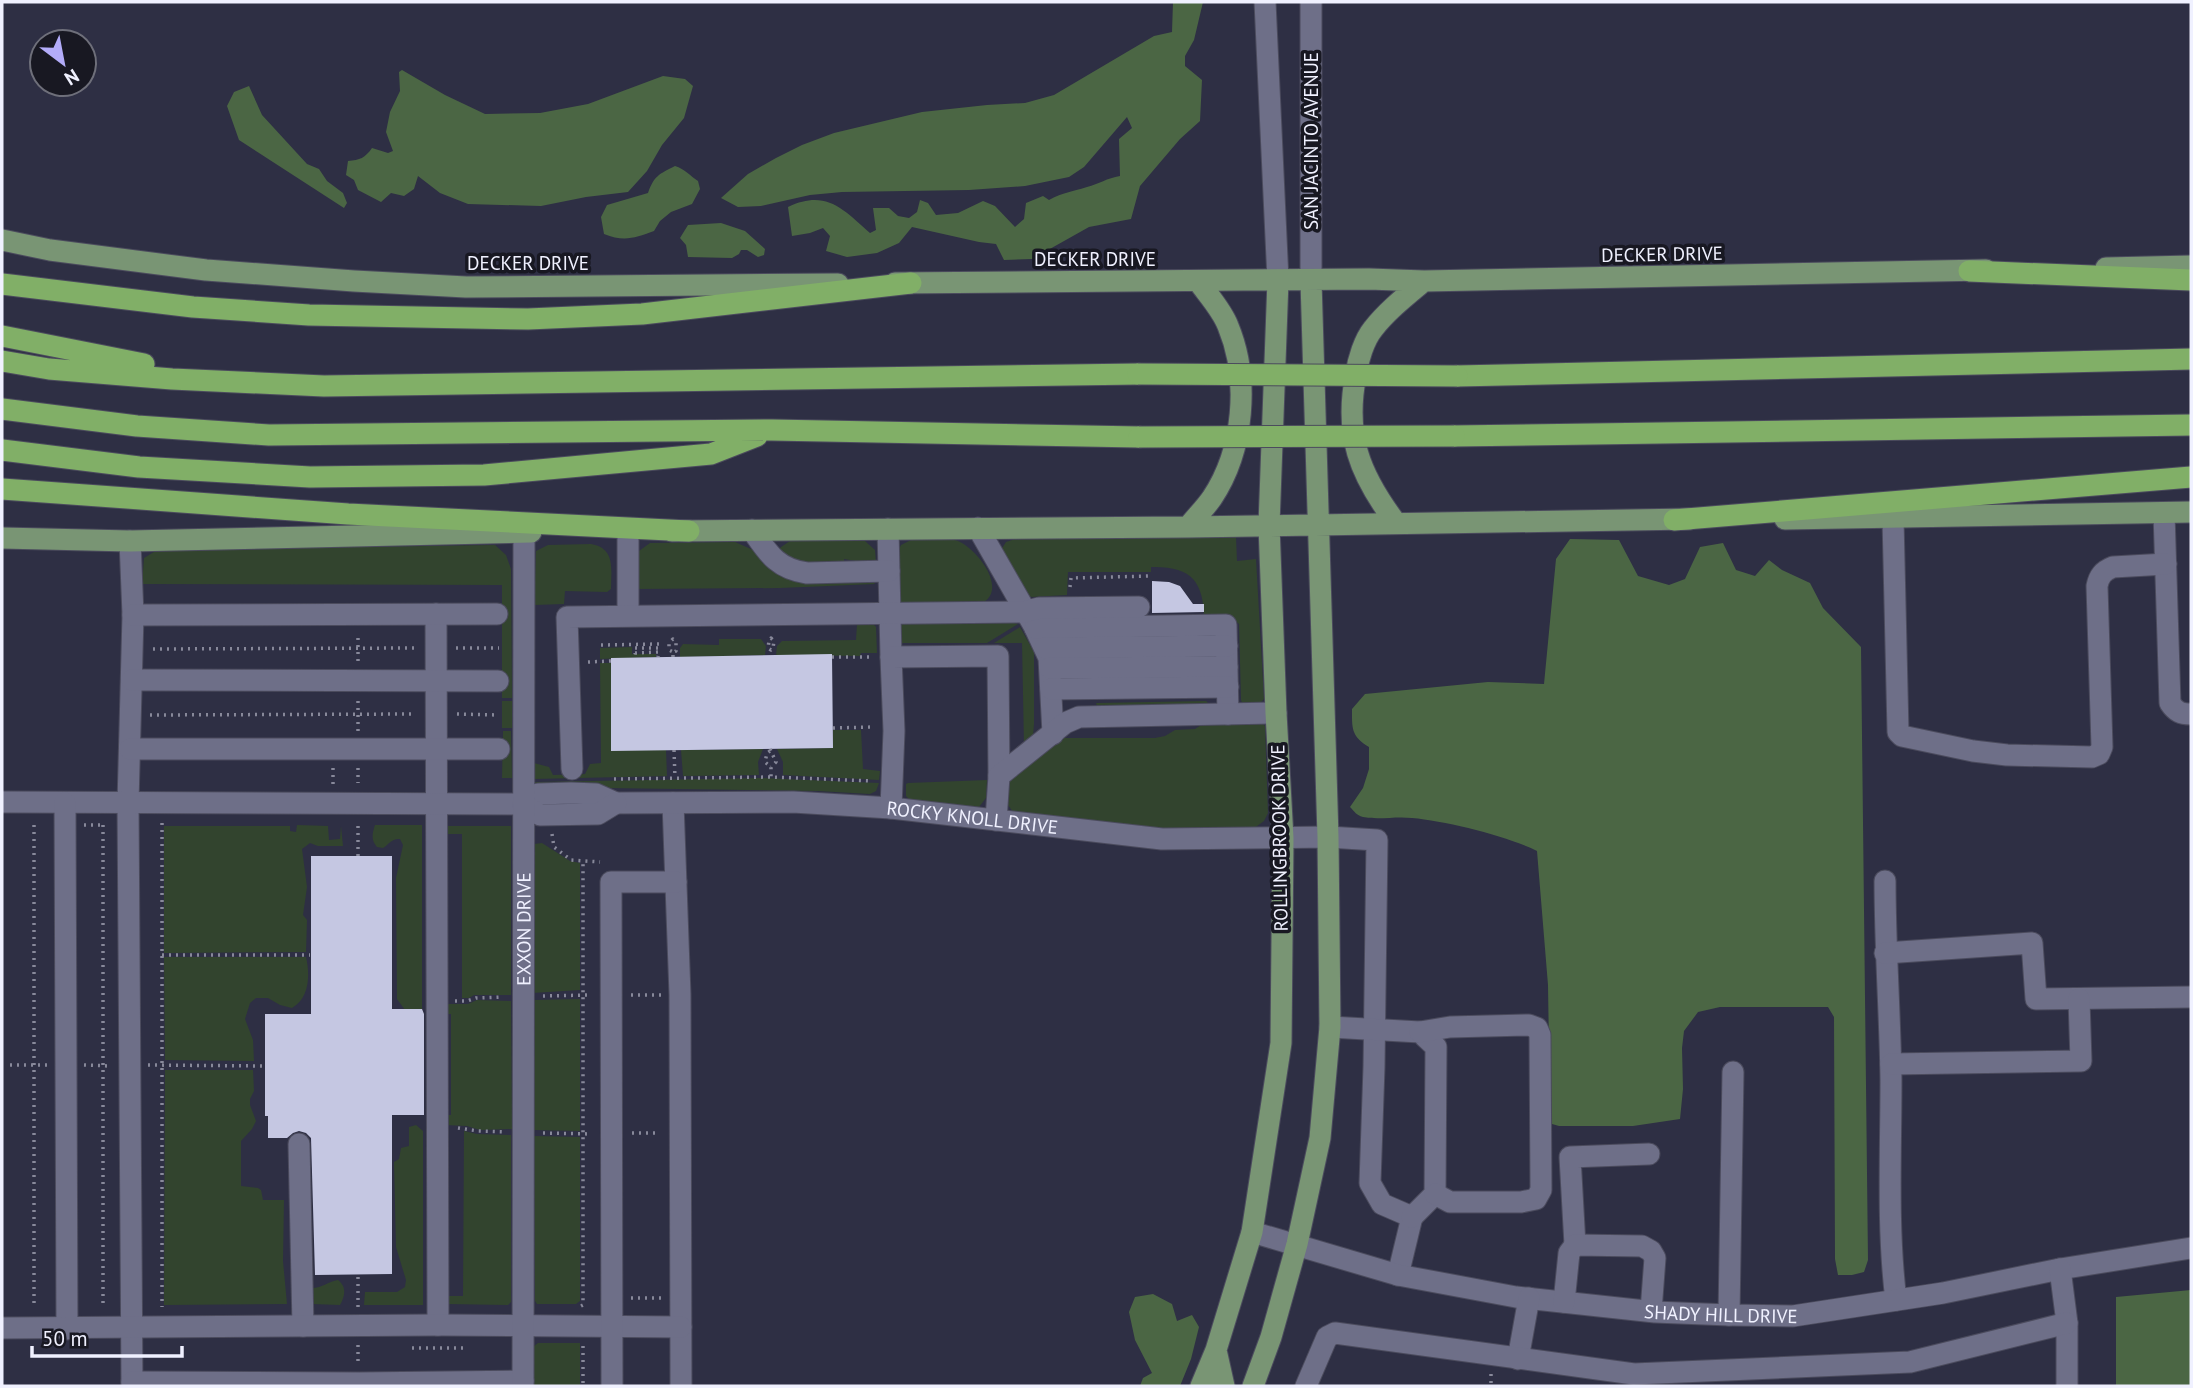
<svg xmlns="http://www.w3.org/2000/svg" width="2193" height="1388" viewBox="0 0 2193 1388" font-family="'PT Sans',sans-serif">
<rect width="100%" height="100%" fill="#2e2f44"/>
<path fill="#32442e" d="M1208 535 1236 537 1237 561 1256 559 1264 699 1258 705H1243L1241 700 1239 624 1233 619 1204 620C1204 581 1191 566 1151 567V572H1068L1067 595 1032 597 1028 596 1001 550 1006 542 1018 538Z
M913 539C927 539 944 536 958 541 976 548 1007 587 984 602L899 604 898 551 901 545Z
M790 541H865L875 550 876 562 863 566 856 561 844 559V566H799L778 551 781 547Z
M735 542 760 553 871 579 875 584 780 588 636 589V557L639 551 650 543Z
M591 544C616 548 611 570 611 589L607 592 565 591 564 604 534 605 536 551 548 545Z
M495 545 506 555 511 569 512 698H502V585L142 584 144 558 157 550Z
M1014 623 1018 624 987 643H901L899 624Z
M857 624 874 625 876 627 877 653H861L860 656 776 655 777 646 782 641 856 640Z
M1020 627 1034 652V724L1033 736 1024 746 1022 643H994Z
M719 639H761L766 646 765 655 680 657V648L683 644 719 645Z
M632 647V654H656V657L600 659V648Z
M600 663H611V750H666L667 776 534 779V763L549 767 553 775 585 774 590 764 601 763Z
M502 701H512V728H502Z
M1206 701 1208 703 1207 706H1097L1096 703Z
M1209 720 1262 723 1265 726 1268 813 1264 821 1253 829H1179L1131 826 1013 812 1008 805 1010 780 1057 738H1155L1165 736 1175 730 1195 729Z
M833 730H861L863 769 880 771 879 780 783 775V762L777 749 833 748Z
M503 731H511L512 778H502Z
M763 749 758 762 759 775 683 776 681 750Z
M760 778 879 783 876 791 870 794 818 791 537 787 534 782Z
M987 780 986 798 979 807 909 799 906 796V784L908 783Z
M297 825 328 826 329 840 340 839 341 826 343 846H318L310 843 302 849 307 887 303 915 307 920 306 952 164 953V826H290V831L296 832Z
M375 825H422V1009L405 1010 397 999 396 878 403 845 400 839C392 838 389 844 383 848L377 847C371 840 372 834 375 825Z
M445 826H511V995H474L469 998H462V834H445Z
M542 843 570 861 580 863V990L532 993 535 938 534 844Z
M164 957H306C310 974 310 998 292 1008L280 1005 268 998H256L250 1003 245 1019 253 1040 254 1061 165 1060Z
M580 999V1131L534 1130V1000Z
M477 1000 511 1001 512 1129 480 1130 467 1126 445 1125 446 1115H451V1014H445V1004H468Z
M165 1070H253L254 1091 250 1099V1105L256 1121 252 1129 241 1141V1186L258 1188 261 1190 263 1200H284L283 1261 287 1304 164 1305Z
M416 1125 423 1131V1305H364L365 1292H397L405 1287 406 1280 396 1247 394 1162 399 1159 401 1148 409 1146V1127Z
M464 1131 477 1134 511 1135V1302L508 1305 446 1304 448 1296H463Z
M534 1136 580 1137V1301L576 1304H537L535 1301Z
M338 1280C347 1287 345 1296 340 1305L312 1304V1288C322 1288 329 1281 338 1280Z
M538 1343H580V1386H534V1346Z"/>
<path fill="#4b6644" d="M1173 2H1203L1194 40 1185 56V66L1202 80 1200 121 1180 139 1140 186 1131 219 1089 227 1032 259 1004 260 996 244 979 242 912 227 899 243 877 253 847 257 826 251 830 236 823 228 810 233 792 236 788 207C826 189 843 209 870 233L876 230 873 208H889L898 216 909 218 917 212 920 200 928 203 936 215 958 213 983 201 995 206 1015 227 1024 219 1026 203 1043 196 1049 200C1064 192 1071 192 1087 187 1099 184 1107 178 1120 176L1119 139 1132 128 1127 117 1084 167 1069 177 1025 186 969 190 842 192 810 195 761 206 738 207 721 198 748 174 776 158 802 145 834 133 922 112 987 105 1025 103 1054 95 1154 36 1172 32Z
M402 70 445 95 485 114 540 113 588 104 663 76 685 79 693 86 684 118 662 145 647 171 628 192 586 197 541 206 468 204 440 193 418 176 414 189 404 196 391 193 381 202 358 190 354 180 346 175 348 161C360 160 365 158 372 148L388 153 393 151 386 132 390 112 400 91 399 72Z
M249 86 262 115 307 164 319 169 327 181 343 193 347 203 344 208 239 140 227 106 234 92Z
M675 166C685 169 690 176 698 181L700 189 692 204 671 212 660 221 654 231C635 238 624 242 604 234L601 217 607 205 648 193C654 176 659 174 675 166Z
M721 223 745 231 765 249 764 255 758 257 747 250H741L739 254 732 258 688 257 686 245 680 238 688 225Z
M1570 539 1619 540 1638 576 1669 585 1685 579 1700 547 1723 543 1736 570 1755 576 1769 560 1782 570 1810 583 1823 608 1861 647 1868 1260 1864 1272 1852 1275H1838L1835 1259 1834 1017 1828 1007H1720L1698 1012 1684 1031 1682 1048 1683 1089 1680 1119 1633 1126H1559L1552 1124 1550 1110 1548 985 1537 851C1507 836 1446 821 1412 818 1396 816 1379 820 1363 817 1356 815 1355 812 1350 807L1363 788 1369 769V747C1351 736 1352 728 1352 709L1365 694 1488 682 1544 684 1556 559Z
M2191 1290V1386H2116V1297Z
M1153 1294 1172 1304 1177 1321 1192 1315 1199 1327 1191 1359 1180 1386H1140L1143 1378 1152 1373 1135 1340 1129 1312 1135 1297Z"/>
<path fill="#c5c7e2" d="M1152 581 1169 582 1180 586 1193 604H1204V612L1152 613Z
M832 654 833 748 611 751V658Z
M311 856H392V1009H422L424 1014V1115H392V1274L315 1275 311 1138 306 1133 299 1131 293 1133 287 1138H268V1116H265V1014H311Z"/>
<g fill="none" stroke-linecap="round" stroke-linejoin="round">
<g stroke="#4b4b5d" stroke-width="23">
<g id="minor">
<path d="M1265 2 1278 280"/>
<path d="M1311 281V2"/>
<path d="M2164 513 2170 703C2176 712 2181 714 2191 714"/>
<path d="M1893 519 1898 732 1902 736 1973 751 2007 755 2092 757 2099 754 2102 747 2097 586C2099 576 2103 571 2113 567L2166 564"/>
<path d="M978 528 1034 626 1049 658 1053 734"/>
<path d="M888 529 891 657"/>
<path d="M752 530C768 553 777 569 807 573L889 571"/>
<path d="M130 541 133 615 128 803 132 1386"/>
<path d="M436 614 438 1325"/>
<path d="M133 615 497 614"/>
<path d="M628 615V531"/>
<path d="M1035 628 1226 625 1228 714"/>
<path d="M1045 648 1227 646"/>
<path d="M1050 668 1227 667"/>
<path d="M132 680 498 681"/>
<path d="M1051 689 1228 687"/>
<path d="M130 749H499"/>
<path d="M572 769 567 617 1024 612 1039 608 1139 607"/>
<path d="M2 802 523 804"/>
<path d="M65 803 67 1329"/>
<path d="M673 803 680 995 681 1386"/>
<path id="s1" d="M523 804 538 794 571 793 596 794 616 803 793 802 891 808 1162 839 1328 837 1377 840 1374 1067 1370 1183 1382 1204 1412 1217 1398 1275"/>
<path d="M523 804 540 815 598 814 616 803"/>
<path d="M891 808 894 731 891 657 998 656 999 776"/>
<path d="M996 820 999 776 1065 723 1079 717 1276 713"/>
<path d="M1885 881C1885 947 1890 1013 1891 1080 1891 1153 1887 1228 1896 1300"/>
<path d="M1885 953 2032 943 2036 999 2191 997"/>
<path d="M1330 1027 1420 1032 1436 1047 1435 1194 1412 1217"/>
<path d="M1420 1032 1450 1027 1529 1025 1537 1028 1540 1035 1541 1190 1536 1199 1521 1202H1450L1435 1194"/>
<path d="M1891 1064 2081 1061 2079 999"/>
<path d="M299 1144 303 1326"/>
<path id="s2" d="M1252 1232 1398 1275 1516 1297 1655 1312 1729 1315 1793 1316 1943 1293 2060 1269 2191 1248"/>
<path d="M1575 1245 1570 1157 1649 1154"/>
<path d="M2060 1269 2067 1323V1386"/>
<path d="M1564 1302 1569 1253 1575 1245 1642 1246 1651 1251 1655 1258 1651 1311"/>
<path d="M1729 1315 1733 1072"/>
<path d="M2 1328 438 1325 681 1327"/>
<path d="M1518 1359 1529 1298"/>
<path d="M132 1382 359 1383 523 1381"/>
<path id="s3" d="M523 1386 524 532"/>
<path d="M612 1386 611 882H676"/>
<path d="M1306 1386 1327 1337 1335 1333 1634 1374 1910 1362 2067 1323"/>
</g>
</g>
<g stroke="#4b4b5d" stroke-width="23">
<path id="major" d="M2 240 50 250 206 270 354 281 466 287 838 284
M2106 268 2191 266
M895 283 1369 279 1424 281 1986 270
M1785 519 2191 512
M1396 523C1359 474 1344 435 1356 374 1358 360 1364 340 1373 329 1387 311 1406 296 1424 281
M1188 527C1196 517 1205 508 1212 498 1244 450 1250 379 1228 326 1222 310 1208 295 1198 281
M672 531 1188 527 1690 519
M2 538 130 541 531 532
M1216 1350 1224 1386
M1201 1386 1216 1350 1252 1232 1281 1043 1283 838 1276 713 1269 525 1278 280
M1253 1386 1271 1337 1297 1244 1320 1138 1330 1027 1328 837 1311 281"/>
</g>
<g stroke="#4b4b5d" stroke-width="23">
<path id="highway" d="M1969 271 2191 280
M2 284 193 307 309 315 528 319 642 314 911 283
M2 336 144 364
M2 361 49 369 172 379 324 386 1138 374
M1457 376 2191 359
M2 409 137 426 269 435 772 430 1139 437
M1454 436 2191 425
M2 450 139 467 310 477 484 475 711 454 757 436
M2 489 348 514 689 531
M1674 520 2191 477"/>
</g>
<path stroke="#88899a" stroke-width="3.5" stroke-dasharray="2 5" stroke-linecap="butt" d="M1070 587 1071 578 1150 576
M771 638 774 641 773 648 771 650 768 648 769 641Z
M601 645 659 644V648H635V653L659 652 658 657
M456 648H499
M153 649 415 648
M673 657V652L676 651V643L673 639 669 643V650L673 652
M832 657H871
M358 661V634
M588 662 611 661
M457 714 499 715
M150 715 416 714
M833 728 873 727
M358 731V700
M770 749 776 762 771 767
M674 750 675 778
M770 751 767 753 765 762 771 767V777
M333 768V785
M358 768V783
M614 779 771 777 872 781
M162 823V1307
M34 825V1306
M84 825H105
M103 825V1305
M552 834 554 847 571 860 600 862
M358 856V823
M162 955H310
M631 995H662
M543 996 588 995
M455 1001H467L476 998 503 997
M10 1065H47
M84 1065 110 1066
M148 1065 265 1066
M458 1128 478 1131 506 1132
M543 1133 592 1134
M632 1133H660
M631 1298H662
M581 1306 583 1305V862
M358 1307V1275
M358 1345V1365
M583 1346V1386
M412 1348H467
M1491 1374V1386"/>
<use href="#minor" stroke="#6e6f88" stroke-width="21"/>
<use href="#major" stroke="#799574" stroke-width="21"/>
<use href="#highway" stroke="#81af67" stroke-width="21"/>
<g stroke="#4b4b5d" stroke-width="23" stroke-linecap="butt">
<path id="highway-bridge" d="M1138 374 1457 376
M1139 437 1454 436"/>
</g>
<use href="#highway-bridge" stroke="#81af67" stroke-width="21"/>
</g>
<g text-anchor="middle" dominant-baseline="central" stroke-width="7" stroke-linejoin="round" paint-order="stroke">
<g font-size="19" fill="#f0f1ff" stroke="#181822">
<text transform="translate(1311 141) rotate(-90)">SAN JACINTO AVENUE</text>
<text transform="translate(1662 254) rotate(-1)">DECKER DRIVE</text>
<text x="1095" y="259">DECKER DRIVE</text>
<text x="528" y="263">DECKER DRIVE</text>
<text stroke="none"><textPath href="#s1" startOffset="455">ROCKY KNOLL DRIVE</textPath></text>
<text transform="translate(1279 838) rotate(-91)">ROLLINGBROOK DRIVE</text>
<text stroke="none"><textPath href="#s3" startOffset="457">EXXON DRIVE</textPath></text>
<text stroke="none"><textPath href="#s2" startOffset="478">SHADY HILL DRIVE</textPath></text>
</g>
</g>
<rect width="2193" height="1388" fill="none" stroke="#f0f1ff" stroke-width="7"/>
<g transform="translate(63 63) rotate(148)"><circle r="33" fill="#181822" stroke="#6e6f7a" stroke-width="2"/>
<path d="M0-5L12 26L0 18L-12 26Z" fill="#b3acf9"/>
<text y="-10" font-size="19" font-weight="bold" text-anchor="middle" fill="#f0f1ff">N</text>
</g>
<path d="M32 1346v10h150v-10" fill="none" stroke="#f0f1ff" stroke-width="3.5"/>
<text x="42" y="1346" font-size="21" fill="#f0f1ff" stroke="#181822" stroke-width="5" paint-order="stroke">50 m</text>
</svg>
